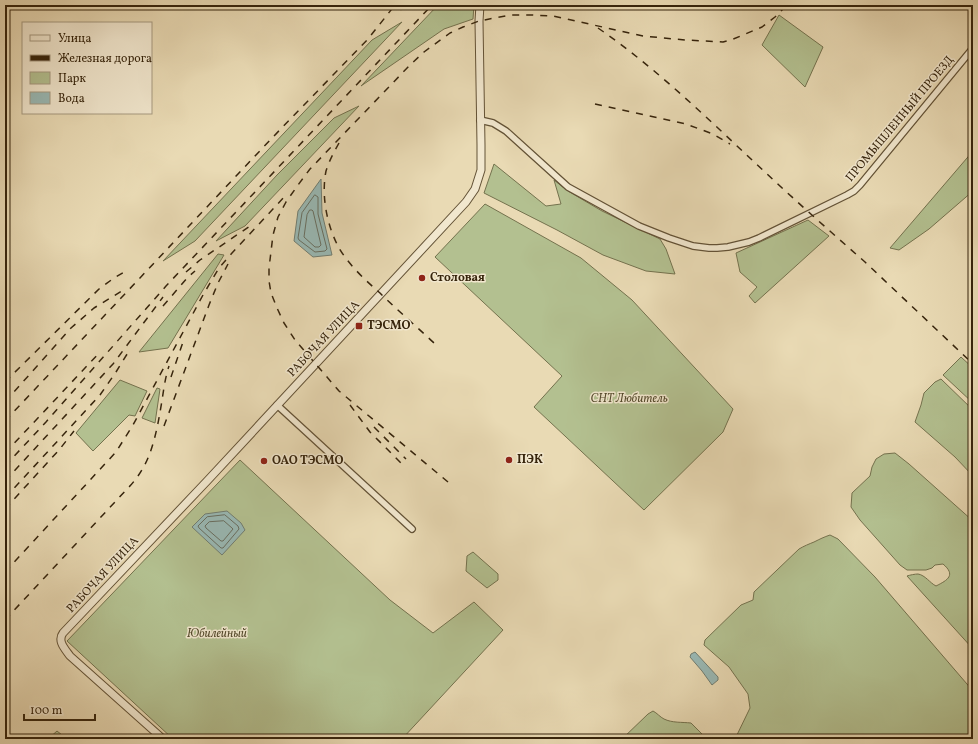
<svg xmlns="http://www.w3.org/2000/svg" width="978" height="744" viewBox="0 0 978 744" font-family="Vollkorn,serif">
<rect width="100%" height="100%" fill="#e9dab4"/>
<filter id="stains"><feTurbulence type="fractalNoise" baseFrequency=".005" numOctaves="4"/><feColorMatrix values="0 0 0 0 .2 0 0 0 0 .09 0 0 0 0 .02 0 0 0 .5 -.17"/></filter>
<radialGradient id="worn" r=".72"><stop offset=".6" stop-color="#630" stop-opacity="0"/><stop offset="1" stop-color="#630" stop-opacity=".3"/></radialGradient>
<path fill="#b3c090" stroke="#74724e" d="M438 5H474L473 19 444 29 361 86Z
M779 15 823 47 805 87 762 45Z
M402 22 195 241 163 261 372 40Z
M359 106 245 226 216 241 277 175 334 118Z
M973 151V191L929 229 899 250 890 248Z
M494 164 546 206 561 204 554 180 568 191 602 211 660 239 666 249 675 274 646 271 603 255 557 230 484 193Z
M485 204 581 258 632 300 733 409 723 432 644 510 534 407 562 376 435 257Z
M808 220 829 236 755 303 749 296 757 287 740 272 736 253Z
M218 254 224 255 168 348 139 352Z
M961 357 973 368V403L943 375Z
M941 379 973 410V476L955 457 915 422 921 405 924 393 935 382Z
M120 380 147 391 135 416 129 415 93 451 76 433Z
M157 388 160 389 155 423 142 418Z
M895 453 909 464 973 521V649L907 576C910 575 915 574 918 574 925 575 930 583 936 586 948 580 956 575 943 564L935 565 932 568 926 570H907L900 565 860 520 851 507 852 493 870 476 872 467 876 459 884 454Z
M240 460 390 600 433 633 474 602 503 630 402 739H173L67 641Z
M830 535 838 539 875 577 973 691V739H735L750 708 748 694 729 667 704 645 705 640 741 605 753 600 754 592 799 549C804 546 809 544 814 542 820 539 824 537 830 535Z
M473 552 498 574V580L487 588 466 571 467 556Z
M653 711C657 713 660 717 664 719 672 723 682 722 691 723L707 739H622L648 714Z
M57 731 67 739H48Z"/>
<path fill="#99b9b5" stroke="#717d71" d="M321 179 322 213 332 255 313 257 294 241 298 211Z
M227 511 241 523 245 530 222 555 192 527 205 514Z
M695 652 718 677V680L712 685 702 671 690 657 691 654Z"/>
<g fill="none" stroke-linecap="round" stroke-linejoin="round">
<path stroke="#686e60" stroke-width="1" d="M315 195 318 197V214L327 249 325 251 315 252 299 240 298 238 302 213Z
M310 210H312L313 211 321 245 319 247H315L304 237 307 215Z
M225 515 238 526 239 529 223 548H221L199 528 198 526 207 517Z
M224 521 232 528 233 529 223 541H221L206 528 205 526 209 522Z"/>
<g stroke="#635236" stroke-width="8">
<path id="minor" d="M401 6 402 5
M480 120 493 123 506 131 568 187 639 226 669 238 693 246 709 248H717L728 247 749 242 759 238 847 195 854 191 860 185 973 48
M277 405 412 529"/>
</g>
<g stroke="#635236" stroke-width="9">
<path id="tertiary" d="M163 739 70 656C65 649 57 641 63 633L208 480 466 202 475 189 481 170V145L479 21 480 5"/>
</g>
<use href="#minor" stroke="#f1e7ce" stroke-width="5.5"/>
<use href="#tertiary" stroke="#f1e7ce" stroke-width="7"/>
<path stroke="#36240c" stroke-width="1.5" stroke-dasharray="7 7" stroke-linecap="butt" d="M598 28C659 70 712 123 766 173 798 203 832 233 865 262 901 296 937 330 973 364
M595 104 686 124 713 134 730 144
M339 143C334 152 329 161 326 171 321 196 327 226 339 248 349 265 365 280 380 293 397 310 416 326 434 343
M186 272 200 260 253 224
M163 306 188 277 195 271
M171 377 184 339
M5 382 99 289 114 278 126 271
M5 402 71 328 94 308 125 289
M350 405 370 432 403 465
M5 421 272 138 368 39 395 5
M164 426 209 305 218 283 228 264
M374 427 406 459
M5 453 101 351
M5 466 46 422 166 286 432 5
M5 481 113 364 163 297
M448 482 339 391 295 340 284 323 277 308 271 293 269 281V268L273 235 278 217 286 202 298 185 310 169 410 65 424 52 450 33 463 27 479 21 510 15H532L553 16 643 36 685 40 723 42 731 40 762 27 775 17 787 5
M5 498 100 395 116 372 129 351
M5 509 59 450 74 431
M5 572 116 452 133 425 203 295 219 268 232 253 286 195
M5 620 128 488C134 482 139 475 143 468 152 453 157 430 160 412 163 397 164 381 169 366"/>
</g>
<g fill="#8f2418" stroke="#f1e7ce" stroke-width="1.5">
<circle cx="422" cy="278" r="4"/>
<rect x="355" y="322" width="8" height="8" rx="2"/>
<circle cx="509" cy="460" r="4"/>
<circle cx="264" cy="461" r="4"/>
</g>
<g text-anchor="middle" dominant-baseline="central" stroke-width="3" stroke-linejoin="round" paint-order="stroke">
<g font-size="12" fill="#36240c" stroke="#f1e7ce">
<text transform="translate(900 119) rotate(-50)">ПРОМЫШЛЕННЫЙ ПРОЕЗД</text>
<text transform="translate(324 339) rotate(-47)">РАБОЧАЯ УЛИЦА</text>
<text transform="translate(103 575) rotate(-47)">РАБОЧАЯ УЛИЦА</text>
</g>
<g font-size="12" font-weight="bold" fill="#36240c" stroke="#f1e7ce" text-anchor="start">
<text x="430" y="278">Столовая</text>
<text x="367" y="326">ТЭСМО</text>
<text x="517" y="460">ПЭК</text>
<text x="272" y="461">ОАО ТЭСМО</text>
</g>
<g font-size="12" font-style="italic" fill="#554b2d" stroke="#f1e7ce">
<text x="629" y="399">СНТ Любитель</text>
<text x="217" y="634">Юбилейный</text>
</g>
</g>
<rect width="978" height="744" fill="none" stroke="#e9dab4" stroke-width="20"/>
<rect x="6" y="6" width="966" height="732" fill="none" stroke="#36240c" stroke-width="2"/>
<rect x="10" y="10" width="958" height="724" fill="none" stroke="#36240c"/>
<rect x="22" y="22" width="130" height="92" fill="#f1e7ce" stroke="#a69980"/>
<rect x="30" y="35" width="20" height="6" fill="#f1e7ce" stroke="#a69980"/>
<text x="58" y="42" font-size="12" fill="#36240c">Улица</text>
<rect x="30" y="55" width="20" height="6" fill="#36240c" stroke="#a69980"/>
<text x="58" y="62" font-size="12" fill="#36240c">Железная дорога</text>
<rect x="30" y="72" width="20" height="12" fill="#b3c090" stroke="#a69980"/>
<text x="58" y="82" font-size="12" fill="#36240c">Парк</text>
<rect x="30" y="92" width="20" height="12" fill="#99b9b5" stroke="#a69980"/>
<text x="58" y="102" font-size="12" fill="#36240c">Вода</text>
<path d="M24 714v6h71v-6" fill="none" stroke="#36240c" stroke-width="2"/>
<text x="30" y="714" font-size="12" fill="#36240c" stroke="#f1e7ce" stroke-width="3" paint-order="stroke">100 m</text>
<rect width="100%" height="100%" filter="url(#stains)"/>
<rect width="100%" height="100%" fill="url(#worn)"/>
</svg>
